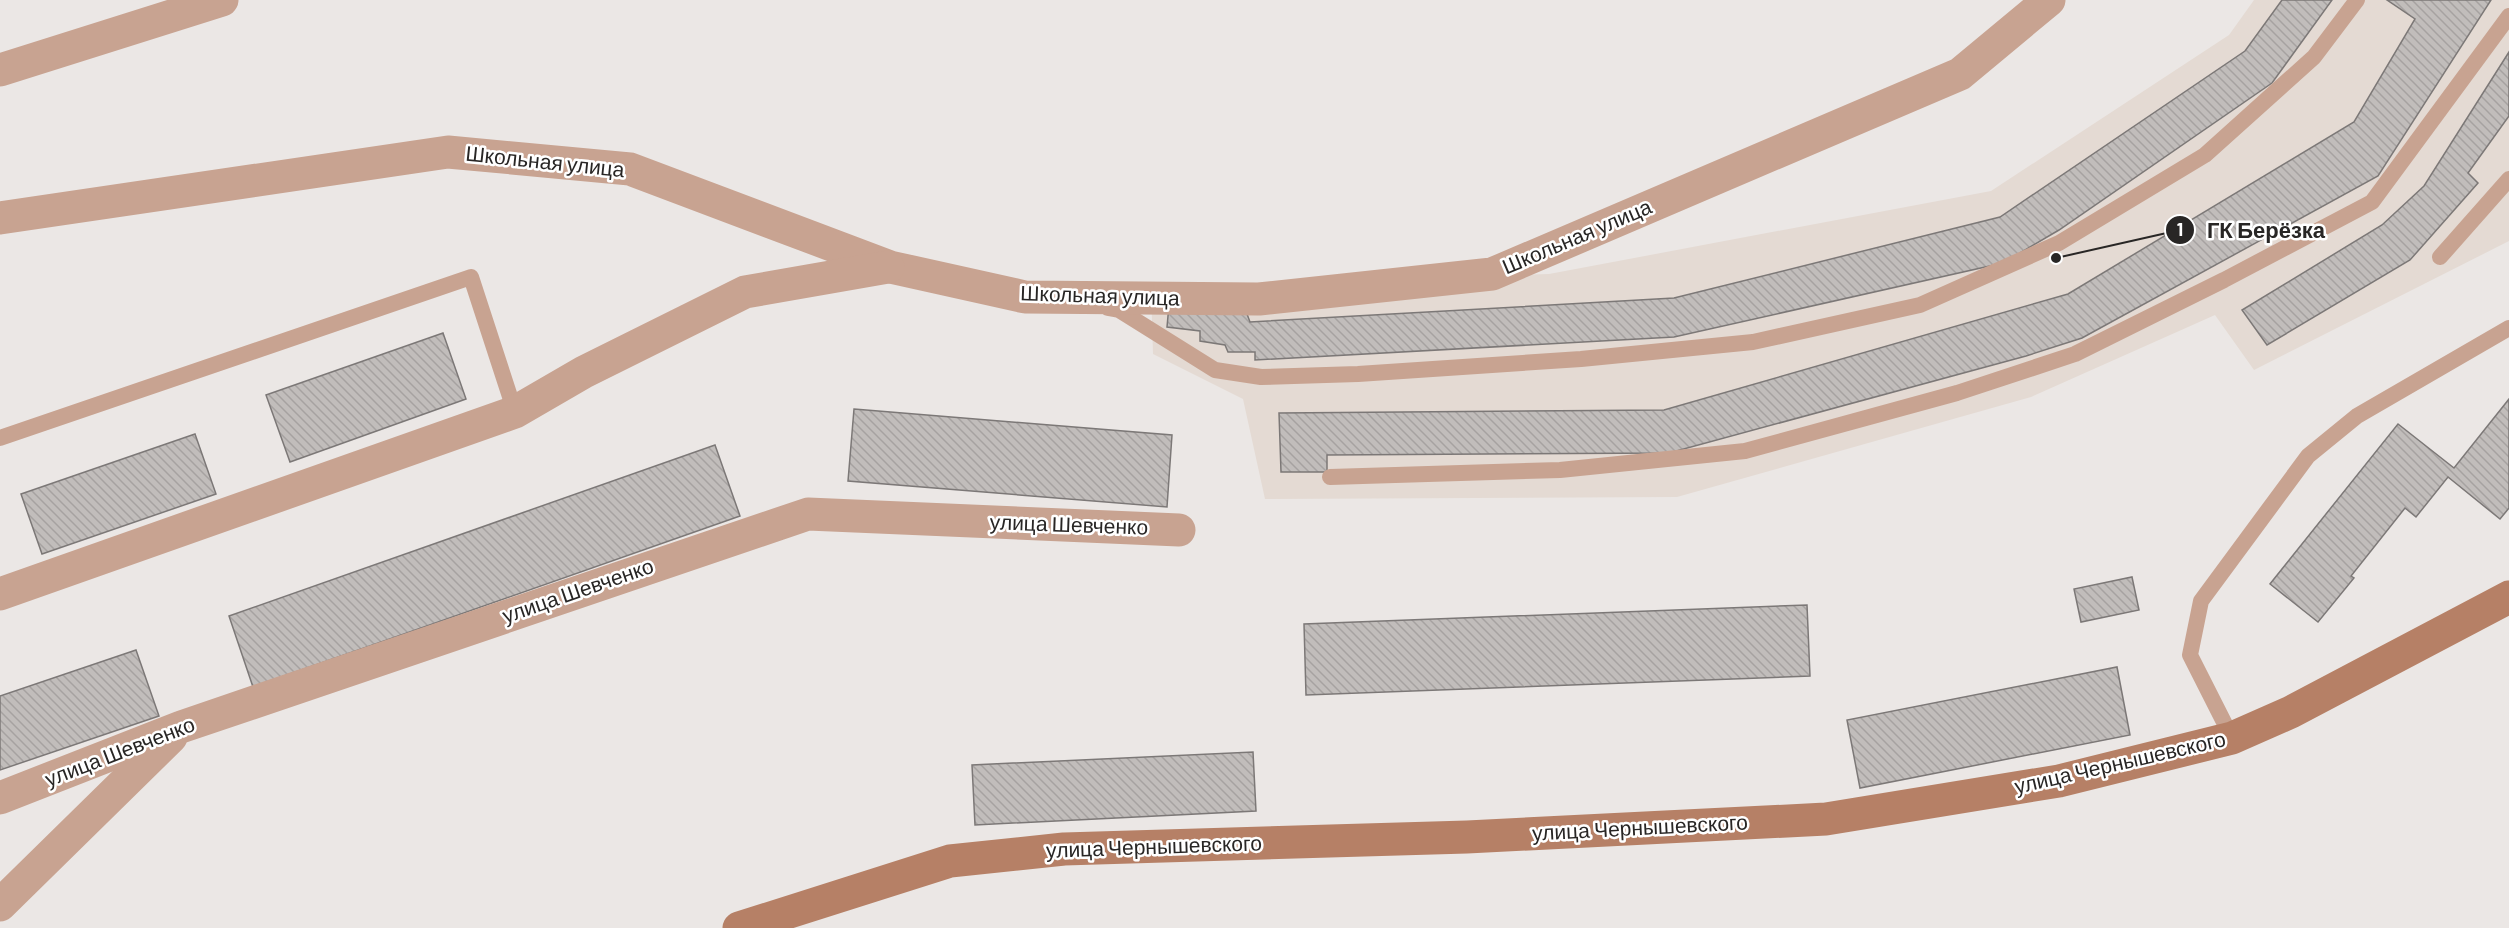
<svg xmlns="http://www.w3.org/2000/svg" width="2509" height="928" font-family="Barlow,sans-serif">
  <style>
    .built { fill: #e4dad3 }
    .building { fill: url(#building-back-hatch); stroke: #7c7877; stroke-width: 1.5 }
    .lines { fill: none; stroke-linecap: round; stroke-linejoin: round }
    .lane { stroke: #c8a391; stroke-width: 16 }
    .street { stroke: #c8a391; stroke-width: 33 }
    .secondary { stroke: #b68066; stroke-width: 33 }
    .labels { text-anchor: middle; stroke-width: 5; stroke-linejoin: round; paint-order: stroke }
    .street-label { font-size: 21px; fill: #282625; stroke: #fff }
    .leader { fill: none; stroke: #282625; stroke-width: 2 }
    .callout-dot { fill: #282625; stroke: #fff; stroke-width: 2 }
    .mark-label { font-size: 18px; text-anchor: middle; font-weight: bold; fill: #fff }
    .callout-label { font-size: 22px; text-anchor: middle; font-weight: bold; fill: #282625; stroke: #fff; stroke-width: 5; stroke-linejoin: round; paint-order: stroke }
  </style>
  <defs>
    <pattern id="building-back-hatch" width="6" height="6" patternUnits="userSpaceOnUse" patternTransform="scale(1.5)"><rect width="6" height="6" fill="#c1bdbb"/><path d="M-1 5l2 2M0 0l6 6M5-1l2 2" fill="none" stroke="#a6a2a1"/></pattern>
  </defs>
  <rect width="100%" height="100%" fill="#ebe7e5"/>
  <path class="built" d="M2254,0h255v241l-255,129 -39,-55 -184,82 -354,100 -412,2 -22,-100 -90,-45 -2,-67 398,-13 442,-83 238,-156z"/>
  <g class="building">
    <path d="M2282,0h50l-60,83 -213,147 -56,33 -329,74 -419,23v-8h-27l-3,-7 -25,-4v-10l-33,-4 2,-22 78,9 3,8 424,-24 326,-81 245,-166z"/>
    <path d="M2387,0h104l-113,176 -296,162 -56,18 -357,97 -342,2v17h-46l-2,-59 385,-3 404,-116 286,-172 61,-103z"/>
    <path d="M2509,52v64l-41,57 10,10 -68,77 -143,85 -25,-35 140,-85 42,-39z"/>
    <path d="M443,333l23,66 -176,63 -24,-67z"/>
    <path d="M2509,399v109l-9,11 -52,-42 -32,40 -11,-9 -54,68 3,2 -36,44 -48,-38 128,-160 56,44z"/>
    <path d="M854,409l318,26 -5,72 -319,-26z"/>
    <path d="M195,434l21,60 -174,60 -21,-60z"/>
    <path d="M715,445l25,71 -487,171 -24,-71z"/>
    <path d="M2132,577l7,33 -58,12 -7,-33z"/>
    <path d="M1807,605l3,71 -504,19 -2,-71z"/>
    <path d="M136,650l23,66 -159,54v-74z"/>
    <path d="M2117,667l13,68 -270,53 -13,-68z"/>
    <path d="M1253,752l3,59 -281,14 -3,-60z"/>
  </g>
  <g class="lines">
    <g class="lane">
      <path d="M2440,257l69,-78"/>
      <path d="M1108,308l11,2 96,60 46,7 97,-3 223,-15 172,-17 167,-37 139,-62 146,-88 109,-98 43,-57"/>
      <path d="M0,438l471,-161 44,135"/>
      <path d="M1330,477l230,-7 185,-19 212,-58 118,-39 149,-74 148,-78 137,-186"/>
      <path d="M2232,738l-42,-83 11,-54 107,-145 49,-40 152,-88"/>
    </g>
    <g class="street">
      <path d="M0,70l222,-70"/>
      <path d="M0,218l448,-66 182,17 260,98 135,30 234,2 233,-25 468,-200 89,-74"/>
      <path d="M0,594l515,-182 69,-40 161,-80 143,-25"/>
      <path d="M0,798l181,-71 627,-213 371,16"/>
      <path d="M0,905l171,-168"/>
    </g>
    <path class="secondary" d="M739,928l211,-67 114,-12 403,-12 359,-18 233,-38 173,-43 59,-26 218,-115"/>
  </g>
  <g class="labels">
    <g class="street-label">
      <text transform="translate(545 162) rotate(6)" y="7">Школьная улица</text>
      <text transform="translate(1577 237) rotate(-23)" y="7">Школьная улица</text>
      <text transform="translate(1100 296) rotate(2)" y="7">Школьная улица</text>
      <text transform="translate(1069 525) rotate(2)" y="7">улица Шевченко</text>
      <text transform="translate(578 591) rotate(-19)" y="7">улица Шевченко</text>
      <text transform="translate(120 752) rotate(-21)" y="7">улица Шевченко</text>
      <text transform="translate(2120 763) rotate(-13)" y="7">улица Чернышевского</text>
      <text transform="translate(1640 828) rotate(-3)" y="7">улица Чернышевского</text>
      <text transform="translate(1154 847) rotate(-2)" y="7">улица Чернышевского</text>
    </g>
  </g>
  <path class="leader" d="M2056 258L2180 230"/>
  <g class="callout-dot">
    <circle cx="2056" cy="258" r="6"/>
    <circle cx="2180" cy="230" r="15"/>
  </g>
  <g class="mark-label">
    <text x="2180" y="236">1</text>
  </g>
  <g class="callout-label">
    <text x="2266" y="238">ГК Берёзка</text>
  </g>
</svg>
